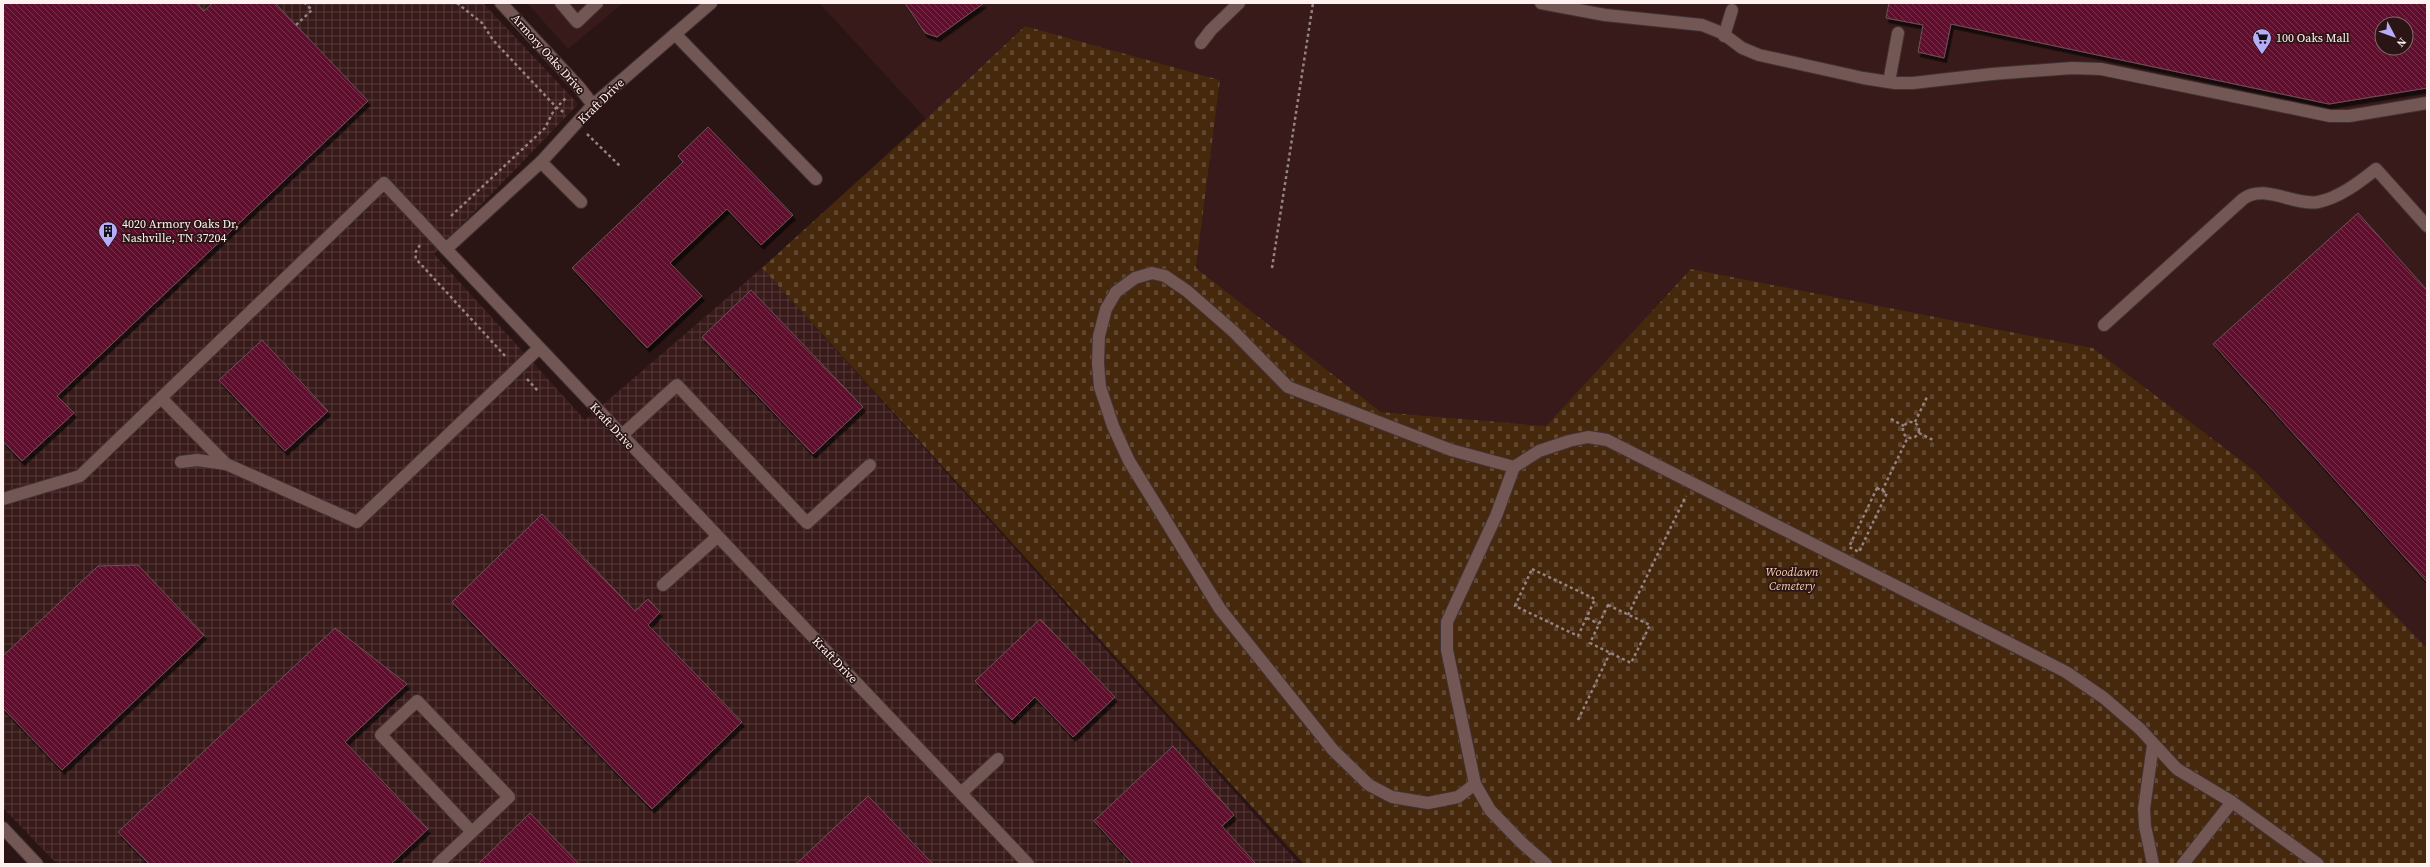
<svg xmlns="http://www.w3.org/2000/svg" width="2430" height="867" font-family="'Source Serif 4',serif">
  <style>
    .built { fill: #371a19; fill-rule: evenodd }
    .industrial { fill: url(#industrial-grid) }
    .cemetery { fill: url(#cemetery-stones) }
    .building { fill: url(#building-back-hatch); stroke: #6c5157; fill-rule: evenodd; filter: url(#shadow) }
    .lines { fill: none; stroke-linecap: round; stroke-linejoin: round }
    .minor-casing { stroke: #413232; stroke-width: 14 }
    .path { stroke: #958483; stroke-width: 2.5; stroke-dasharray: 3 3; stroke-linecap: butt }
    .minor { stroke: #725755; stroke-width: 12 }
    .labels { text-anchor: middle; stroke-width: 3.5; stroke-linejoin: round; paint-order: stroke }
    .poi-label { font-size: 12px; fill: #fef1f0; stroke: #2b1514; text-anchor: start }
    .street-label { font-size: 12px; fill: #fef1f0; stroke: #2b1514 }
    .park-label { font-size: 12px; font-style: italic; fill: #f4cfb2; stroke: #2b1514 }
  </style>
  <defs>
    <pattern id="industrial-grid" width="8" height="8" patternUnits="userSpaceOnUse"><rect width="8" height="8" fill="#371a19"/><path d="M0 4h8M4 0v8" fill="none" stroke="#553c3b"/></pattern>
    <pattern id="cemetery-stones" width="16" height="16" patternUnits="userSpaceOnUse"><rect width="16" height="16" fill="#46280c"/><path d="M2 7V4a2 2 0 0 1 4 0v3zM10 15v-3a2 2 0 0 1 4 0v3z" fill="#624830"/></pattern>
    <pattern id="building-back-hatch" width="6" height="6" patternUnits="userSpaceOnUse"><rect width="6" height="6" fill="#60102d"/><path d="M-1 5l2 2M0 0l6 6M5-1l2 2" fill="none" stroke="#78334c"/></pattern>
    <filter id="shadow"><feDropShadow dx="2.5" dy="4.5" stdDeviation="0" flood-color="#0009"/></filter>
  </defs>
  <rect width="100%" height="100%" fill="#2b1514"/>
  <g class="built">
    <path d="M527,3h96l-55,46z"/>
    <path d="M819,3h1608v645l-172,-177 -162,-123 -112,-22 -390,61 -45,39 -165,-14 -185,-144 24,-188 -195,-54 -99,93zM2382,24h24v24h-24z"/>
  </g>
  <path class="industrial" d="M3,3h480l95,101 -144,150 151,166 177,-152 537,596h-1242l-54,-56z"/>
  <path class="cemetery" d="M1025,26l195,54 -24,188 185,144 165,14 145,-157 402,79 162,123 172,177v216h-1123l-542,-596 164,-149z"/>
  <g class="building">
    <path d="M3,3h194l7,8 9,-8h62l93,98 -311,295 17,17 -52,48 -19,-20z"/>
    <path d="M905,3h79l-47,34 -12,-4z"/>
    <path d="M1889,3h538v85l-98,16 -378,-80 -7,34 -26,-6 5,-27 -37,-7zM2382,24h24v24h-24z"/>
    <path d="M708,127l85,88 -32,30 -34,-36 -57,54 32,33 -55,52 -75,-80 111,-106 -5,-6z"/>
    <path d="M2358,213l69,77v292l-214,-238z"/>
    <path d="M751,290l112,117 -50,47 -111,-117z"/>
    <path d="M262,340l66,71 -43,40 -66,-71z"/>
    <path d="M542,514l93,97 13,-12 12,13 -12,13 94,97 -90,87 -200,-207z"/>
    <path d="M138,565l66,70 -142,135 -59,-62v-52l95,-90z"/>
    <path d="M1040,619l75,78 -42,40 -38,-40 -23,23 -37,-39z"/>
    <path d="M335,628l72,56 -62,58 83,87 -37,35h-242l-31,-32z"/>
    <path d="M1173,746l61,69 -12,11 34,38h-123l-39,-43z"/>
    <path d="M868,796l65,68h-137z"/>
    <path d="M530,813l49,51h-101z"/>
  </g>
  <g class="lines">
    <g class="minor-casing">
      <g id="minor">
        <path d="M501,3l78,84 14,18"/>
        <path d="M561,3l16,19 20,-19"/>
        <path d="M711,3l-118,102 -52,57 -95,87 582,615"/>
        <path d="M1541,3l64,12 97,10 20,8 20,15 17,7 104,23 32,5h18l79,-9 80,-6 29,1 229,47h19l78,-13"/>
        <path d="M675,34l141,145"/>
        <path d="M1724,36l8,-26"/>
        <path d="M1201,43l10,-13 28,-27"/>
        <path d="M1889,82l9,-49"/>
        <path d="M541,162l40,40"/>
        <path d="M2104,325l139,-126c21,-16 51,7 75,3 21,-4 42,-20 58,-33l51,57"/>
        <path d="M161,398l65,66"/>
        <path d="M621,436l56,-51 130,138 63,-58"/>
        <path d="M181,462l16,-2 29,4 131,58 182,-174"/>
        <path d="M3,499l77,-23 304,-293 62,66"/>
        <path d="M663,585l54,-48"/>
        <path d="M1475,784l-17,13 -30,6 -36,-6 -23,-12 -36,-35 -113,-141 -91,-148 -16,-35 -13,-39 -2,-24 1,-27 7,-27 10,-17 19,-14 17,-5 13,3 22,15 47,41 54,55 163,63 63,17"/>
        <path d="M961,793l37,-34"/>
        <path d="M3,828l34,36"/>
        <path d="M438,864l71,-67 -92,-96 -36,34 91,97"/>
        <path d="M1546,864l-24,-21 -32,-33 -15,-26 -28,-134v-28l49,-106 18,-49 25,-16 30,-10 19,-4 19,3 459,232 38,26 36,31 37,40 55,33 86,62"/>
        <path d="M2153,864l-8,-38 -1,-17 9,-64"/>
        <path d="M2183,864l49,-62"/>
      </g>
    </g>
    <g class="path">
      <path d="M457,3l25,20 11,17 63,67 9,6"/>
      <path d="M296,25l16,-15 -7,-7"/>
      <path d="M587,134l33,32"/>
      <path d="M451,216l94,-88 9,-18 13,-13"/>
      <path d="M420,245l-5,8 1,6 91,99"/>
      <path d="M1272,268l41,-265"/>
      <path d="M527,379l11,12"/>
      <path d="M1891,419l13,7"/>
      <circle cx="1911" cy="430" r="8"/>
      <path d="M1915,422l12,-25"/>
      <path d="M1919,433l16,8"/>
      <path d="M1877,488l10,5 -28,59 -10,-5z"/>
      <path d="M1882,491l26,-54"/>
      <path d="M1532,569l63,30 -17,37 -63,-30z"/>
      <path d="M1608,605l42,20 -19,38 -41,-20z"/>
      <path d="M1628,615l58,-119"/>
      <path d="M1587,618l12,6"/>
      <path d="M1578,720l32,-67"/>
    </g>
    <use href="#minor" class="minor"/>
  </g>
  <defs>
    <g id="supermarket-pin" transform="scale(1)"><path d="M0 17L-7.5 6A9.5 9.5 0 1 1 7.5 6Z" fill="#b6acf8" stroke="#2b1514"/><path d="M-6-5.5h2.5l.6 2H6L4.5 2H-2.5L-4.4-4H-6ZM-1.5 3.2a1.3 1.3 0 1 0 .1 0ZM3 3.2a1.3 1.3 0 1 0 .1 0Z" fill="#111"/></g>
    <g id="building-pin" transform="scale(1)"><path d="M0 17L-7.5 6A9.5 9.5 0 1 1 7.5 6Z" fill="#b6acf8" stroke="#2b1514"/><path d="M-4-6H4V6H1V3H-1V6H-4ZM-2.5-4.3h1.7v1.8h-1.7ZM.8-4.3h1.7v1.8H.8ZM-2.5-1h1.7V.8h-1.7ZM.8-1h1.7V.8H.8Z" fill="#111"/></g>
  </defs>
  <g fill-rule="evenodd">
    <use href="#supermarket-pin" x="2262" y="38"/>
    <use href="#building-pin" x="108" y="231"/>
  </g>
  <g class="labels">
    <g class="poi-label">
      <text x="2276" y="42">100 Oaks Mall</text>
      <text x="122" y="228">4020 Armory Oaks Dr,<tspan x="122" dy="14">Nashville, TN 37204</tspan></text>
    </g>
    <g class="street-label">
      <text transform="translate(548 54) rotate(48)" y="4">Armory Oaks Drive</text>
      <text transform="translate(601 101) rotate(-44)" y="4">Kraft Drive</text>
      <text transform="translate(612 426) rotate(47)" y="4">Kraft Drive</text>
      <text transform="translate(835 660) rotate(46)" y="4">Kraft Drive</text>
    </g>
    <g class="park-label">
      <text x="1792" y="576">Woodlawn<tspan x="1792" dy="14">Cemetery</tspan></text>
    </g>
  </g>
  <rect width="2430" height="867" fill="none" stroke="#fef1f0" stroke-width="8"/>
  <g transform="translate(2394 36) rotate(131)"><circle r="19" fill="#2b1514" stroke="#7f6d6c"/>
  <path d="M0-3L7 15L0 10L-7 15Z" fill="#b6acf8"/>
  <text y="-6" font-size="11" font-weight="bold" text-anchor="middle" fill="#fef1f0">N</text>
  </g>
</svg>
